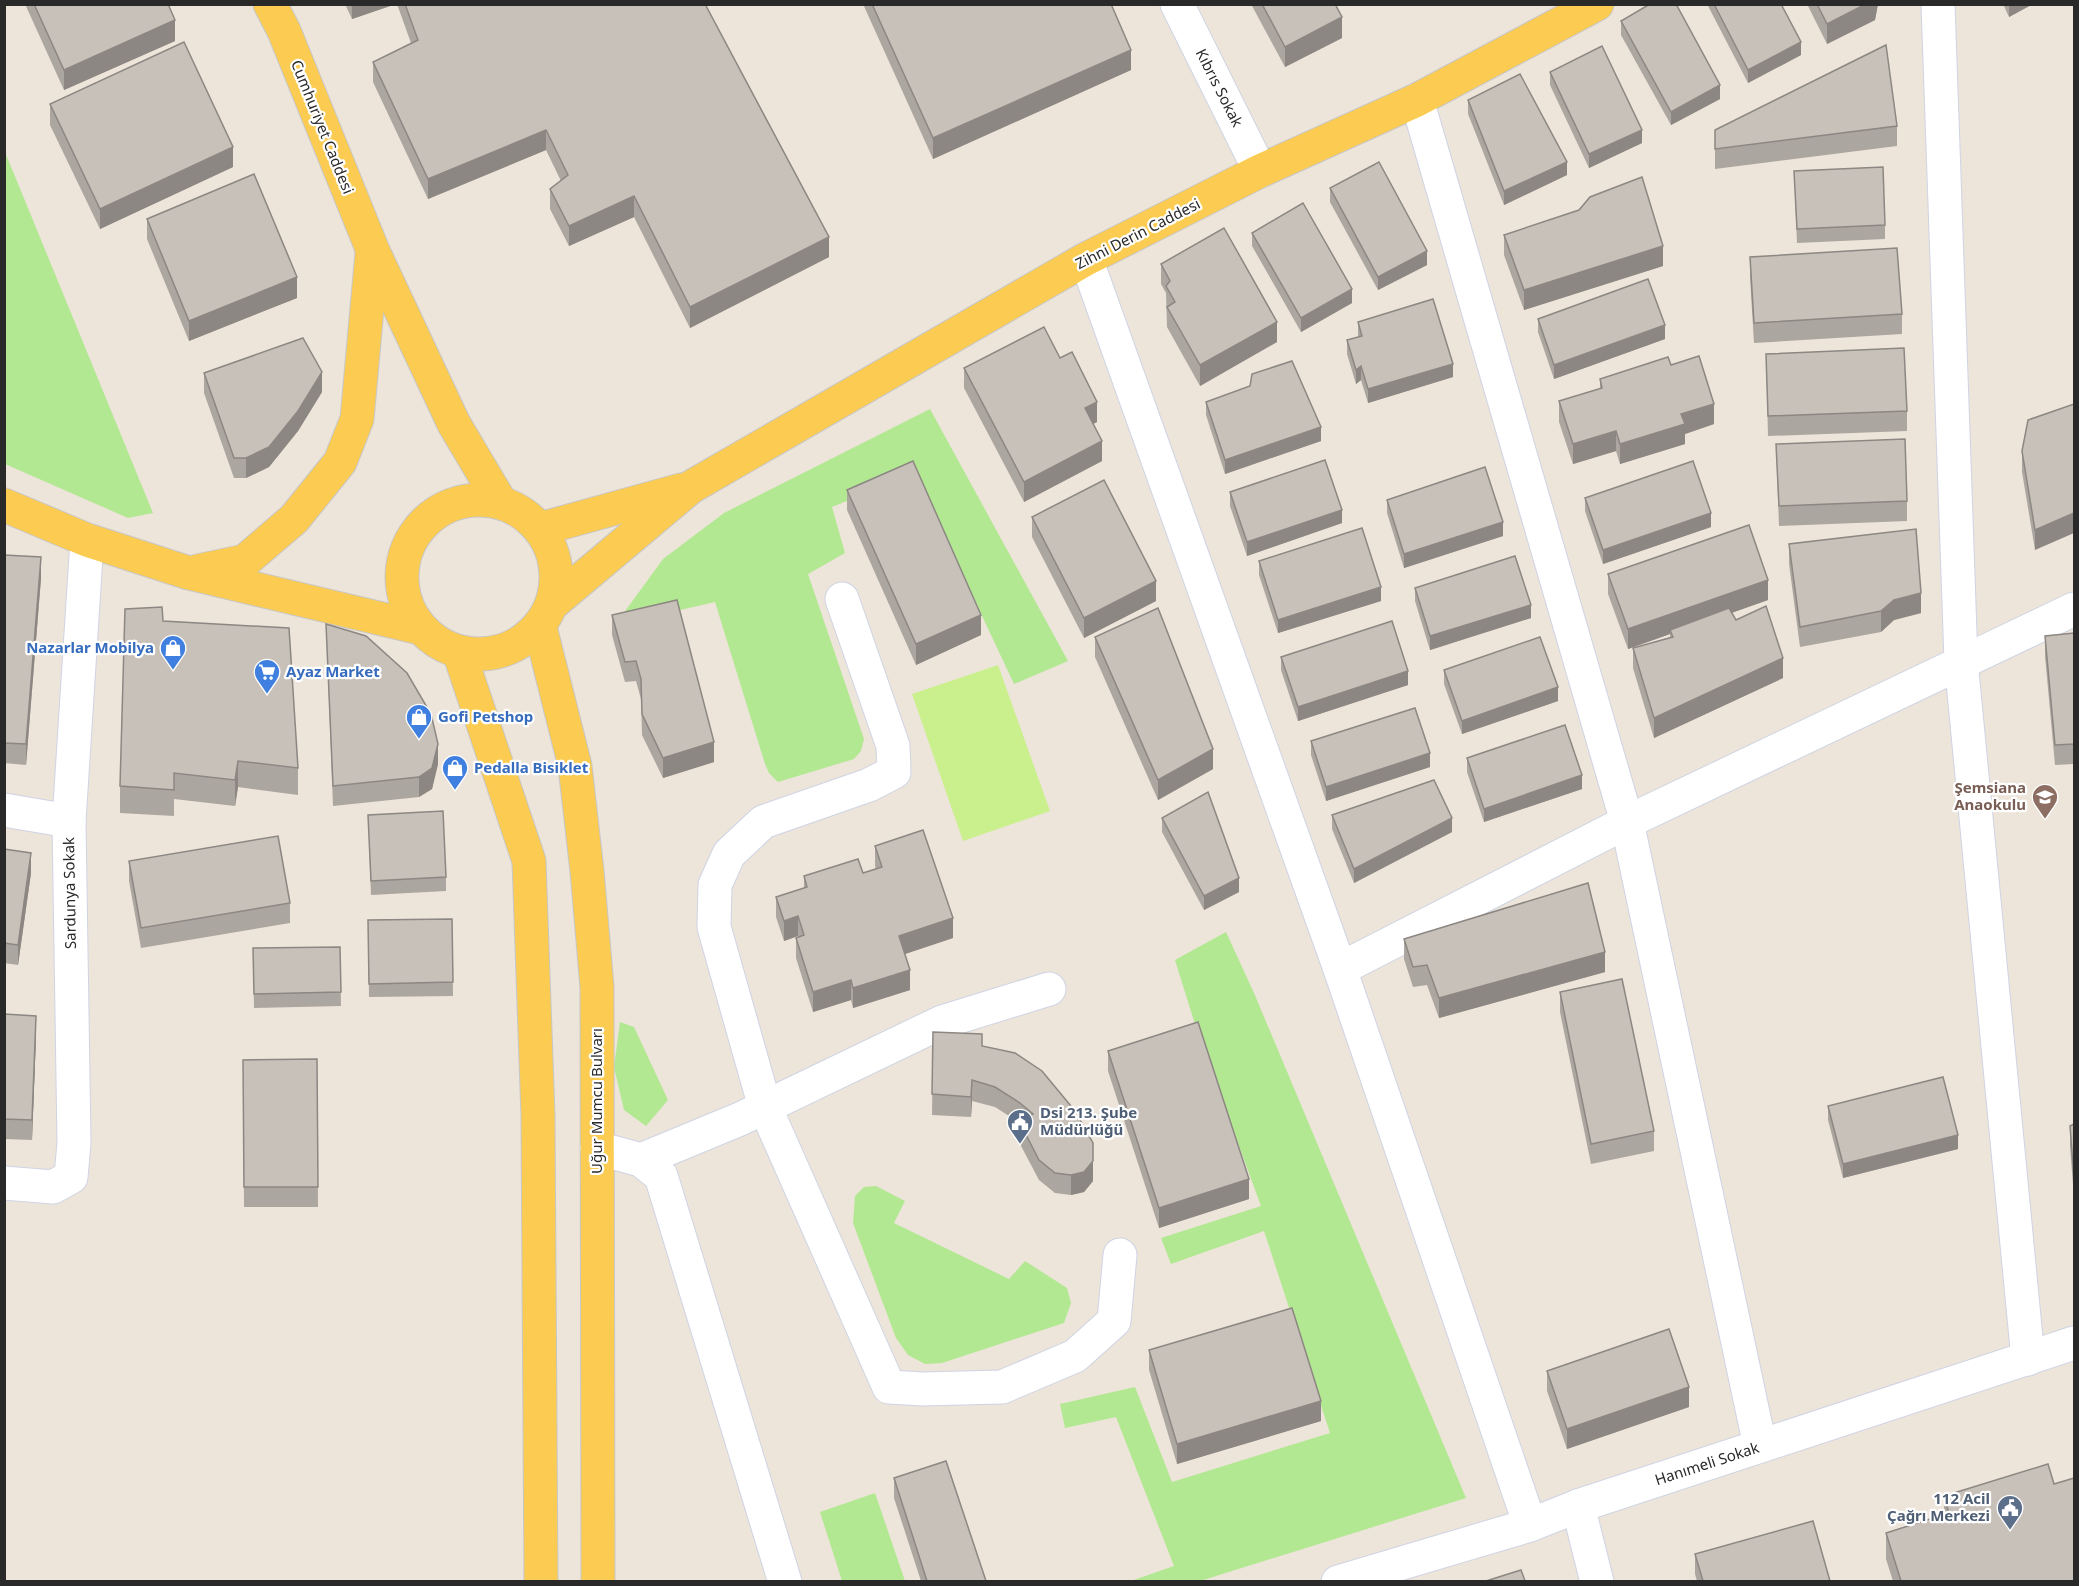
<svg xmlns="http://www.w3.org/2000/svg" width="2079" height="1586" font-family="'Noto Sans',sans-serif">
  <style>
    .green { fill: #b3e892 }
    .pitch { fill: #caf08d }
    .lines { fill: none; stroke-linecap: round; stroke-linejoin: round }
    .minor-casing { stroke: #cfd4e4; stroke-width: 35 }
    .major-casing { stroke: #c7c7c7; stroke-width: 35 }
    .minor { stroke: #fff; stroke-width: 33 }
    .major { stroke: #fbcc51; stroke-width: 33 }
    .wall { fill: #aca6a0 }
    .shaded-wall { fill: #8c8782 }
    .building { fill: #c8c1ba; stroke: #8c8782; stroke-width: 1.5 }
    .labels { text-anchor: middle; stroke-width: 4.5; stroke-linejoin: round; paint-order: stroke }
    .street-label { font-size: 15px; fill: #292929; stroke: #fff }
    .shop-label { font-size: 15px; font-weight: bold; fill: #366cbe; stroke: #fff; text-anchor: start }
    .education-label { font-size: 15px; font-weight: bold; fill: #785e54; stroke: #fff; text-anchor: end }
    .service-label { font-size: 15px; font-weight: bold; fill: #4e5e75; stroke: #fff; text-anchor: start }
  </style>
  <rect width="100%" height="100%" fill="#ede4da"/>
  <g class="green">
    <path d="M5,152l148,361 -25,5 -123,-54z"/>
    <path d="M930,409l138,252 -54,23 -99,-211 -83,34 13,46 -37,21 56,165 -3,12 -7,8 -76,23 -9,-9 -4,-9 -50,-162 -100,23 48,-66 61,-46z"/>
    <path d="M1226,932l28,61 212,505 -266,83h-69l43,-15 -58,-149 -51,11 -5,-24 75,-17 37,95 158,-49 -66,-202 -93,33 -10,-26 100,-32 -63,-172 -23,-74z"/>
    <path d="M620,1022l14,5 34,73 -22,26 -22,-16 -10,-43z"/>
    <path d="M876,1186l29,15 -11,22 115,56 16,-18 42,27 4,15 -7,20 -122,40 -17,1 -17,-9 -12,-17 -43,-115 2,-27 9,-9z"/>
    <path d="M875,1493l30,88h-63l-22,-69z"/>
  </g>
  <path class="pitch" d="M998,665l52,146 -87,30 -51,-147z"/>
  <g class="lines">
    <g class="minor-casing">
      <g id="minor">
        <path d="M1177,4l83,167"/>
        <path d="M1938,4l23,657 67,698"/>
        <path d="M1417,100l210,722 133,624"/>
        <path d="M1086,259l254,710 190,556"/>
        <path d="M842,599l51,147 1,26 -25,13 -106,37 -34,32 -14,31 -1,42 51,180 124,280 34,2 79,-2 73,-31 39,-35 6,-66"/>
        <path d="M4,810l65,11"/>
        <path d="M1340,969l287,-147 447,-213"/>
        <path d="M597,1148l44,12 20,16 124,406"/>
        <path d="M641,1160l99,-41 202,-97 107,-33"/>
        <path d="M4,1183l49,4 18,-10 3,-34 -5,-322 18,-281"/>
        <path d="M1578,1506l19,76"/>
        <path d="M1338,1582l192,-57 48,-19 496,-163"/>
      </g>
    </g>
    <g class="major-casing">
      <g id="major">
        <path d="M270,4l14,27 89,220 81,173 47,79"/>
        <circle cx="479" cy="577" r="77"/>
        <path d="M4,505l83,35 102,33 231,55"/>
        <path d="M540,529l141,-39"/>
        <path d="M198,571l47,-10 49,-42 46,-57 17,-43 15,-166"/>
        <path d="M552,604l139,-117 395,-228 174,-88 157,-71 180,-96"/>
        <path d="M540,627l35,139 12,105 10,116 1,595"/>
        <path d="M459,652l70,209 9,255 3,466"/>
      </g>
    </g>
    <use href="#minor" class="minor"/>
    <use href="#major" class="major"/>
  </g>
  <g class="wall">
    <path d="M25,4h143l7,37 -111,49z"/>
    <path d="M345,4h51l-44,15z"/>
    <path d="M397,4h308l124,253 -139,71 -56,-111 -65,29 -19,-37v-20l11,-8 -15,-31 -118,49 -55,-117v-20l38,-19z"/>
    <path d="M863,4h248l20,66 -198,89z"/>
    <path d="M1251,4h84l7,34 -57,29z"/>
    <path d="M1707,4h74l20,51 -53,28z"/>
    <path d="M1807,4h71l-3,16 -48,24z"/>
    <path d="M2003,4h30l-24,13z"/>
    <path d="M1621,21l99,78 -49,26 -50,-90z"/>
    <path d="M1550,72l92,71 -53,25 -39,-83z"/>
    <path d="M1468,100l99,75 -63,30 -36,-91z"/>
    <path d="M50,104l183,63 -133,62 -50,-104z"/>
    <path d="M1897,126v20l-182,23v-39z"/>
    <path d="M1794,171l91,54v14l-88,4z"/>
    <path d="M1330,188l97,77 -49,25 -48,-88z"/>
    <path d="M147,219l150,79 -108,43 -42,-102z"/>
    <path d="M1252,233l100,70 -51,29 -49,-86z"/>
    <path d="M1504,235l159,31 -139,44 -20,-55z"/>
    <path d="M1750,257l152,57v20l-148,9 -4,-66z"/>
    <path d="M1161,264l116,78 -77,44 -33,-59 -1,-34 -5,-9z"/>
    <path d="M1538,319l127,20 -111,40 -16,-47z"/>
    <path d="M1358,322l95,55 -85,26 -7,-23 -5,4 -9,-30v-14l11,-3z"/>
    <path d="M1766,354l141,57v20l-139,5z"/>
    <path d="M1671,365l43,59 -29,10v10l-65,20 -4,-13 -43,13 -14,-42v-21l41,-12v-10z"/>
    <path d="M964,368l133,54 -4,2 9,37 -78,41 -60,-114z"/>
    <path d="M204,373l118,19 -24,39 -29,36 -23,11h-12l-30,-85z"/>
    <path d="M1206,402l115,39 -96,33 -19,-59z"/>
    <path d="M2074,404l-39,146 -13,-78v-21z"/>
    <path d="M1776,444l131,57v20l-128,5z"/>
    <path d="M847,490l134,145 -65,30 -69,-155z"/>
    <path d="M1230,492l112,31 -95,33 -17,-50z"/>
    <path d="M1585,498l126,29 -108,37 -18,-53z"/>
    <path d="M1387,500l116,36 -99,32 -17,-55z"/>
    <path d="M1032,517l124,84 -72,37 -52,-101z"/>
    <path d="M1789,544l132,69 -27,7 -13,12 -81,15 -11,-83z"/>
    <path d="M4,555l37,23 -15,187 -22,-2z"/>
    <path d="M1259,561l122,40 -103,32 -19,-58z"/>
    <path d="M1608,574l160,26 -37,13 5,7 47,58 -129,60 -21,-70v-20l37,-11v-3l-42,15 -20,-55z"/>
    <path d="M1415,588l116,30 -101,32 -15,-49z"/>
    <path d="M612,615l102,147 -51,16 -21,-43 -1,-36 -5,-18 -11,1 -13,-47z"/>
    <path d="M163,621l135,147v27l-60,-8 -3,19 -61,-7v17l-54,-3v-27z"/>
    <path d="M326,624l112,140 -6,25 -13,8 -86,9z"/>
    <path d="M2074,633v131l-19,1 -10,-109v-20z"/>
    <path d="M1095,637l118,132 -55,31 -63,-143z"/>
    <path d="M1281,657l127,28 -110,36 -17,-51z"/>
    <path d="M1444,670l114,31 -96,33 -18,-50z"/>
    <path d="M1311,741l119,26 -104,34 -15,-46z"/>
    <path d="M1467,758l115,31 -98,33 -17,-50z"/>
    <path d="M368,815l78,62v14l-75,4z"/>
    <path d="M1332,815l120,17 -98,51 -22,-54z"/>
    <path d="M1162,818l77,74 -35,18 -42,-78z"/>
    <path d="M875,846l78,92 -48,16 5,36 -57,18 -2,-8 -38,12 -17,-54v-20l2,-1v-1l-14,5 -8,-24v-20l28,-9v-12l59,-3 13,-4 -1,-3z"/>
    <path d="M4,849l27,24 -13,92 -14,-2z"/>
    <path d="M129,861l161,42v20l-149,25 -12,-67z"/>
    <path d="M452,919l1,77 -84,1 -1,-77z"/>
    <path d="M1404,939l201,33 -166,46 -12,-33 -14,2 -9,-28z"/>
    <path d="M340,947l1,59 -87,2 -1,-60z"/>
    <path d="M1560,992l94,139v20l-63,13 -31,-152z"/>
    <path d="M4,1014l32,22 -4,104 -28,-1z"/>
    <path d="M933,1032l49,14 111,97v38l-9,11 -13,3 -16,-2 -16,-13 -19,-36v-21l-25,-16 -23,-6 -1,16 -39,-2z"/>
    <path d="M1108,1051l141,148 -90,29 -51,-157z"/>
    <path d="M317,1059l1,148h-74l-1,-147z"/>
    <path d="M1828,1106l130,43 -115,29 -15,-58z"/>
    <path d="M2074,1124v74l-4,-52v-20z"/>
    <path d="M1149,1350l172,71 -144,43 -28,-94z"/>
    <path d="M1547,1371l142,36 -122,42 -20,-58z"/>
    <path d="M894,1478l92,103h-65l-27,-83z"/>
    <path d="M2054,1484l20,97h-181l-7,-22v-26l58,-18v-19z"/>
    <path d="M1695,1554l135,27h-133l-2,-7z"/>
  </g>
  <g class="shaded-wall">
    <path d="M352,4h44l-44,15z"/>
    <path d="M1866,4h12l-3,16 -48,24v-20z"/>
    <path d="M2009,4h24l-24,13z"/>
    <path d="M1342,17v21l-57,29v-20z"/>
    <path d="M175,20v21l-111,49v-20z"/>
    <path d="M1801,42v13l-53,28v-13z"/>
    <path d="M1131,50v20l-198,89v-21z"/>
    <path d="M1720,85v14l-49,26v-13z"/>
    <path d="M546,130v20l-118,49v-20z"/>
    <path d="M1642,130v13l-53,25v-14z"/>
    <path d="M233,147v20l-133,62v-20z"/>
    <path d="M1567,162v13l-63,30v-14z"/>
    <path d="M634,196v21l-65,29v-20z"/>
    <path d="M829,237v20l-139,71v-21z"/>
    <path d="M1663,246v20l-139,44v-20z"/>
    <path d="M1427,251v14l-49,25v-13z"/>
    <path d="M297,277v21l-108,43v-20z"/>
    <path d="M1352,289v14l-51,29v-14z"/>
    <path d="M1277,322v20l-77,44v-21z"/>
    <path d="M1665,325v14l-111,40v-14z"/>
    <path d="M1453,364v13l-85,26v-14z"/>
    <path d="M1361,366v14l-5,4v-14z"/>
    <path d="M322,372v20l-24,39 -29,36 -23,11v-20z"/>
    <path d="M1097,402v20l-12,6v-20z"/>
    <path d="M1714,404v20l-29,10v10l-65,20v-20l61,-30z"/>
    <path d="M1321,427v14l-96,33v-14z"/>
    <path d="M1616,431v20l-43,13v-20z"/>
    <path d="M1102,441v20l-78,41v-20z"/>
    <path d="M1342,510v13l-95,33v-14z"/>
    <path d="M1711,513v14l-108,37v-14z"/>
    <path d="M2074,513v20l-39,17v-20z"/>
    <path d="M1503,522v14l-99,32v-14z"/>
    <path d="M41,557v21l-15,187v-21z"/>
    <path d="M1768,580v20l-96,34 -2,-4v4l-42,15v-20z"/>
    <path d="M1156,581v20l-72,37v-20z"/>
    <path d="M1381,587v14l-103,32v-13z"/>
    <path d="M1921,593v20l-27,7 -13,12v-21l13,-11z"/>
    <path d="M1531,605v13l-101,32v-14z"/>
    <path d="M981,615v20l-65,30v-21z"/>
    <path d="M1783,658v20l-129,60v-20z"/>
    <path d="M1408,671v14l-110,36v-14z"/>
    <path d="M1558,687v14l-96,33v-13z"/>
    <path d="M714,742v20l-51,16v-20z"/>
    <path d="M438,744v20l-6,25 -13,8v-20z"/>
    <path d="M1213,749v20l-55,31v-20z"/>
    <path d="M1430,753v14l-104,34v-14z"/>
    <path d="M238,761v26l-3,19v-26z"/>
    <path d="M1582,775v14l-98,33v-13z"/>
    <path d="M1452,818v14l-98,51v-14z"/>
    <path d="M31,853v20l-13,92v-20z"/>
    <path d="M1239,878v14l-35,18v-14z"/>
    <path d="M798,916v20l-14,5v-20z"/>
    <path d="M953,918v20l-54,18v-20z"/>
    <path d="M1605,952v20l-166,46v-20z"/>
    <path d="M910,970v20l-57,18v-20z"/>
    <path d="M851,980v20l-38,12v-20z"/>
    <path d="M36,1016v20l-4,104v-20z"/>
    <path d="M972,1080v21l-1,16v-20z"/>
    <path d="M1958,1135v14l-115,29v-14z"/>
    <path d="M1093,1161v20l-9,11 -13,3v-20z"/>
    <path d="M1249,1179v20l-90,29v-20z"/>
    <path d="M1689,1387v20l-122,42v-20z"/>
    <path d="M1321,1401v20l-144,43v-20z"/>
  </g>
  <g class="building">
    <path d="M34,4h134l7,16 -111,50z"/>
    <path d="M405,4h300l124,233 -139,70 -56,-111 -65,30 -19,-37 18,-14 -22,-45 -118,49 -55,-117 45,-22z"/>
    <path d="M872,4h239l20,46 -198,88z"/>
    <path d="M1262,4h73l7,13 -57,30z"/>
    <path d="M1650,4h26l44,81 -49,27 -50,-91z"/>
    <path d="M1714,4h67l20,38 -53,28z"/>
    <path d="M1817,4h49l-39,20z"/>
    <path d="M184,42l49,105 -133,62 -50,-105z"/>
    <path d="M1886,45l11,81 -182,23v-19z"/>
    <path d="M1602,46l40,84 -53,24 -39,-82z"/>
    <path d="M1520,74l47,88 -63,29 -36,-91z"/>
    <path d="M1379,162l48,89 -49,26 -48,-89z"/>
    <path d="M1883,167l2,58 -88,4 -3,-58z"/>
    <path d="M254,174l43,103 -108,44 -42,-102z"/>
    <path d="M1642,177l21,69 -139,44 -20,-55 75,-25 11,-13z"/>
    <path d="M1303,203l49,86 -51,29 -49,-85z"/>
    <path d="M1224,228l53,94 -77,43 -33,-58 8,-5 -9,-16 4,-5 -9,-17z"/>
    <path d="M1897,248l5,66 -148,9 -4,-66z"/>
    <path d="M1648,279l17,46 -111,40 -16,-46z"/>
    <path d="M1433,299l20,65 -85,25 -7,-23 -5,4 -9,-30 15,-4 -4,-14z"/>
    <path d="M1044,327l16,31 12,-6 25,50 -12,6 17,33 -78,41 -60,-114z"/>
    <path d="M303,338l19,34 -24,39 -29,36 -23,11h-12l-30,-85z"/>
    <path d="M1904,348l3,63 -139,5 -2,-62z"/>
    <path d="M1699,356l15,48 -33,10 4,10 -65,20 -4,-13 -43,13 -14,-43 43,-13 -2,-9 68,-22 3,8z"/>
    <path d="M1292,361l29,66 -96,33 -19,-58 44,-16 2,-12z"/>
    <path d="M2074,404v109l-39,17 -13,-79 6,-31z"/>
    <path d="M1905,439l2,62 -128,5 -3,-62z"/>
    <path d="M1325,460l17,50 -95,32 -17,-50z"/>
    <path d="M913,461l68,154 -65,29 -69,-154z"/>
    <path d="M1693,461l18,52 -108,37 -18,-52z"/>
    <path d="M1485,467l18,55 -99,32 -17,-54z"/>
    <path d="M1104,480l52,101 -72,37 -52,-101z"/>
    <path d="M1749,525l19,55 -140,49 -20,-55z"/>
    <path d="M1362,528l19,59 -103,33 -19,-59z"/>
    <path d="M1916,529l5,64 -27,7 -13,11 -81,16 -11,-83z"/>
    <path d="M4,555l37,2 -15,187 -22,-1z"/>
    <path d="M1515,556l16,49 -101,31 -15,-48z"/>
    <path d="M677,600l37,142 -51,16 -21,-44 -1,-35 -5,-18 -11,1 -13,-47z"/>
    <path d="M1766,606l17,52 -129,60 -21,-70 40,-11 -3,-7 59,-22 7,12z"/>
    <path d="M162,607l1,14 126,7 9,140 -60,-7 -3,19 -61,-7v17l-54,-4 5,-177z"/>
    <path d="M1158,608l55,141 -55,31 -63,-143z"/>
    <path d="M1392,621l16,50 -110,36 -17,-50z"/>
    <path d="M326,624l40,12 41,37 24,41 7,30 -6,24 -13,9 -86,9z"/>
    <path d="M2074,633v111l-19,1 -10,-109z"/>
    <path d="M1540,637l18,50 -96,34 -18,-51z"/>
    <path d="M1415,708l15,45 -104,34 -15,-46z"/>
    <path d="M1565,725l17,50 -98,34 -17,-51z"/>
    <path d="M1434,780l18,38 -98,51 -22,-54z"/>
    <path d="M1208,792l31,86 -35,18 -42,-78z"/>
    <path d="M443,811l3,66 -75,4 -3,-66z"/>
    <path d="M923,830l30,88 -54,18 11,34 -57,18 -2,-8 -38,12 -17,-54 8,-3 -6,-19 -14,5 -8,-24 31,-10 -3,-11 54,-17 5,14 19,-6 -7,-21z"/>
    <path d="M278,836l12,67 -149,25 -12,-67z"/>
    <path d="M4,849l27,4 -13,92 -14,-2z"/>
    <path d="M1588,883l17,69 -166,46 -12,-33 -14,2 -9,-28z"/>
    <path d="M452,919l1,63 -84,2 -1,-64z"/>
    <path d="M340,947l1,45 -87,2 -1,-46z"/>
    <path d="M1622,979l32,152 -63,13 -31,-152z"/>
    <path d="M4,1014l32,2 -4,104 -28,-1z"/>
    <path d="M1198,1022l51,157 -90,29 -51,-157z"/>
    <path d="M933,1032l49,2v12l33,7 27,18 33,40 18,32v18l-9,11 -13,3 -16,-2 -16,-13 -19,-37 13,-9 -13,-11 -25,-16 -23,-7 -1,17 -39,-3z"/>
    <path d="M317,1059l1,128h-74l-1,-127z"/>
    <path d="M1943,1077l15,58 -115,29 -15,-58z"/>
    <path d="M2074,1124v54l-4,-52z"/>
    <path d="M1292,1308l29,93 -144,43 -28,-94z"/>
    <path d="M1669,1329l20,58 -122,42 -20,-58z"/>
    <path d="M946,1461l40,120h-59l-33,-103z"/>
    <path d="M2048,1464l6,20 20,-6v103h-173l-15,-48 63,-20 -5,-17z"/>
    <path d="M1813,1521l17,60h-127l-8,-27z"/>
    <path d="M1521,1570l4,11h-39z"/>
  </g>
  <defs>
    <g id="shop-pin" transform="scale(1.35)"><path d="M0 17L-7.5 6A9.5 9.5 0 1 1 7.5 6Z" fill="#3f7fe0" stroke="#fff"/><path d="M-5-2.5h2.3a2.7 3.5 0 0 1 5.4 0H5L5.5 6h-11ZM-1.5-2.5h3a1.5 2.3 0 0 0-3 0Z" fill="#fff"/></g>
    <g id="supermarket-pin" transform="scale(1.35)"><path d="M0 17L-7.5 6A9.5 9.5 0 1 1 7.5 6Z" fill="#3f7fe0" stroke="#fff"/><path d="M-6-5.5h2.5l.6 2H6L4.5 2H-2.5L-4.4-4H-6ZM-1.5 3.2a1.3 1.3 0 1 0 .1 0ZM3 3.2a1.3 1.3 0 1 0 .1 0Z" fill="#fff"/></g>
    <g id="school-pin" transform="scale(1.35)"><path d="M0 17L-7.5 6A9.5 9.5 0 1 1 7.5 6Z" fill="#8d6e63" stroke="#fff"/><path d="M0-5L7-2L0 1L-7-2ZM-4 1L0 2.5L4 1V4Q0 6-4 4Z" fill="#fff"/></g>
    <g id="civic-pin" transform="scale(1.35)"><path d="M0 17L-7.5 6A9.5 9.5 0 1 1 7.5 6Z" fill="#5c6f8a" stroke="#fff"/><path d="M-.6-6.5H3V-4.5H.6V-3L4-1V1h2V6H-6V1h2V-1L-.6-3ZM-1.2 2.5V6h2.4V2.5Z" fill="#fff"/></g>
  </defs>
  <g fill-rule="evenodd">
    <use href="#shop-pin" x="173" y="648"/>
    <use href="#supermarket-pin" x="267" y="672"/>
    <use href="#shop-pin" x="419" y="717"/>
    <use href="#shop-pin" x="455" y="768"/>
    <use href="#school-pin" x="2045" y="797"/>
    <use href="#civic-pin" x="1020" y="1122"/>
    <use href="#civic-pin" x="2010" y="1508"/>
  </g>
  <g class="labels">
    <g class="street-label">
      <text transform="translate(1219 88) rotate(63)" y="5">Kıbrıs Sokak</text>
      <text transform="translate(322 127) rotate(68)" y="5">Cumhuriyet Caddesi</text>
      <text transform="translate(1138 234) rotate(-27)" y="5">Zihni Derin Caddesi</text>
      <text transform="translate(70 893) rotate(-91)" y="5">Sardunya Sokak</text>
      <text transform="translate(597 1101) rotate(-90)" y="5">Uğur Mumcu Bulvarı</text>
      <text transform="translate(1707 1464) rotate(-18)" y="5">Hanımeli Sokak</text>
    </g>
    <g class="shop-label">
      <text x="154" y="653" text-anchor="end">Nazarlar Mobilya</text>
      <text x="286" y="677">Ayaz Market</text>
      <text x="438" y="722">Gofi Petshop</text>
      <text x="474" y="773">Pedalla Bisiklet</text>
    </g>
    <g class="education-label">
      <text x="2026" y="793">Şemsiana<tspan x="2026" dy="17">Anaokulu</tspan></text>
    </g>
    <g class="service-label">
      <text x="1040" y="1118">Dsi 213. Şube<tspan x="1040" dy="17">Müdürlüğü</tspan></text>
      <text x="1990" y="1504" text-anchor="end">112 Acil<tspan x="1990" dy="17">Çağrı Merkezi</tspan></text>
    </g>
  </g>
  <rect width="2079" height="1586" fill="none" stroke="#292929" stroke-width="12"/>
</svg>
